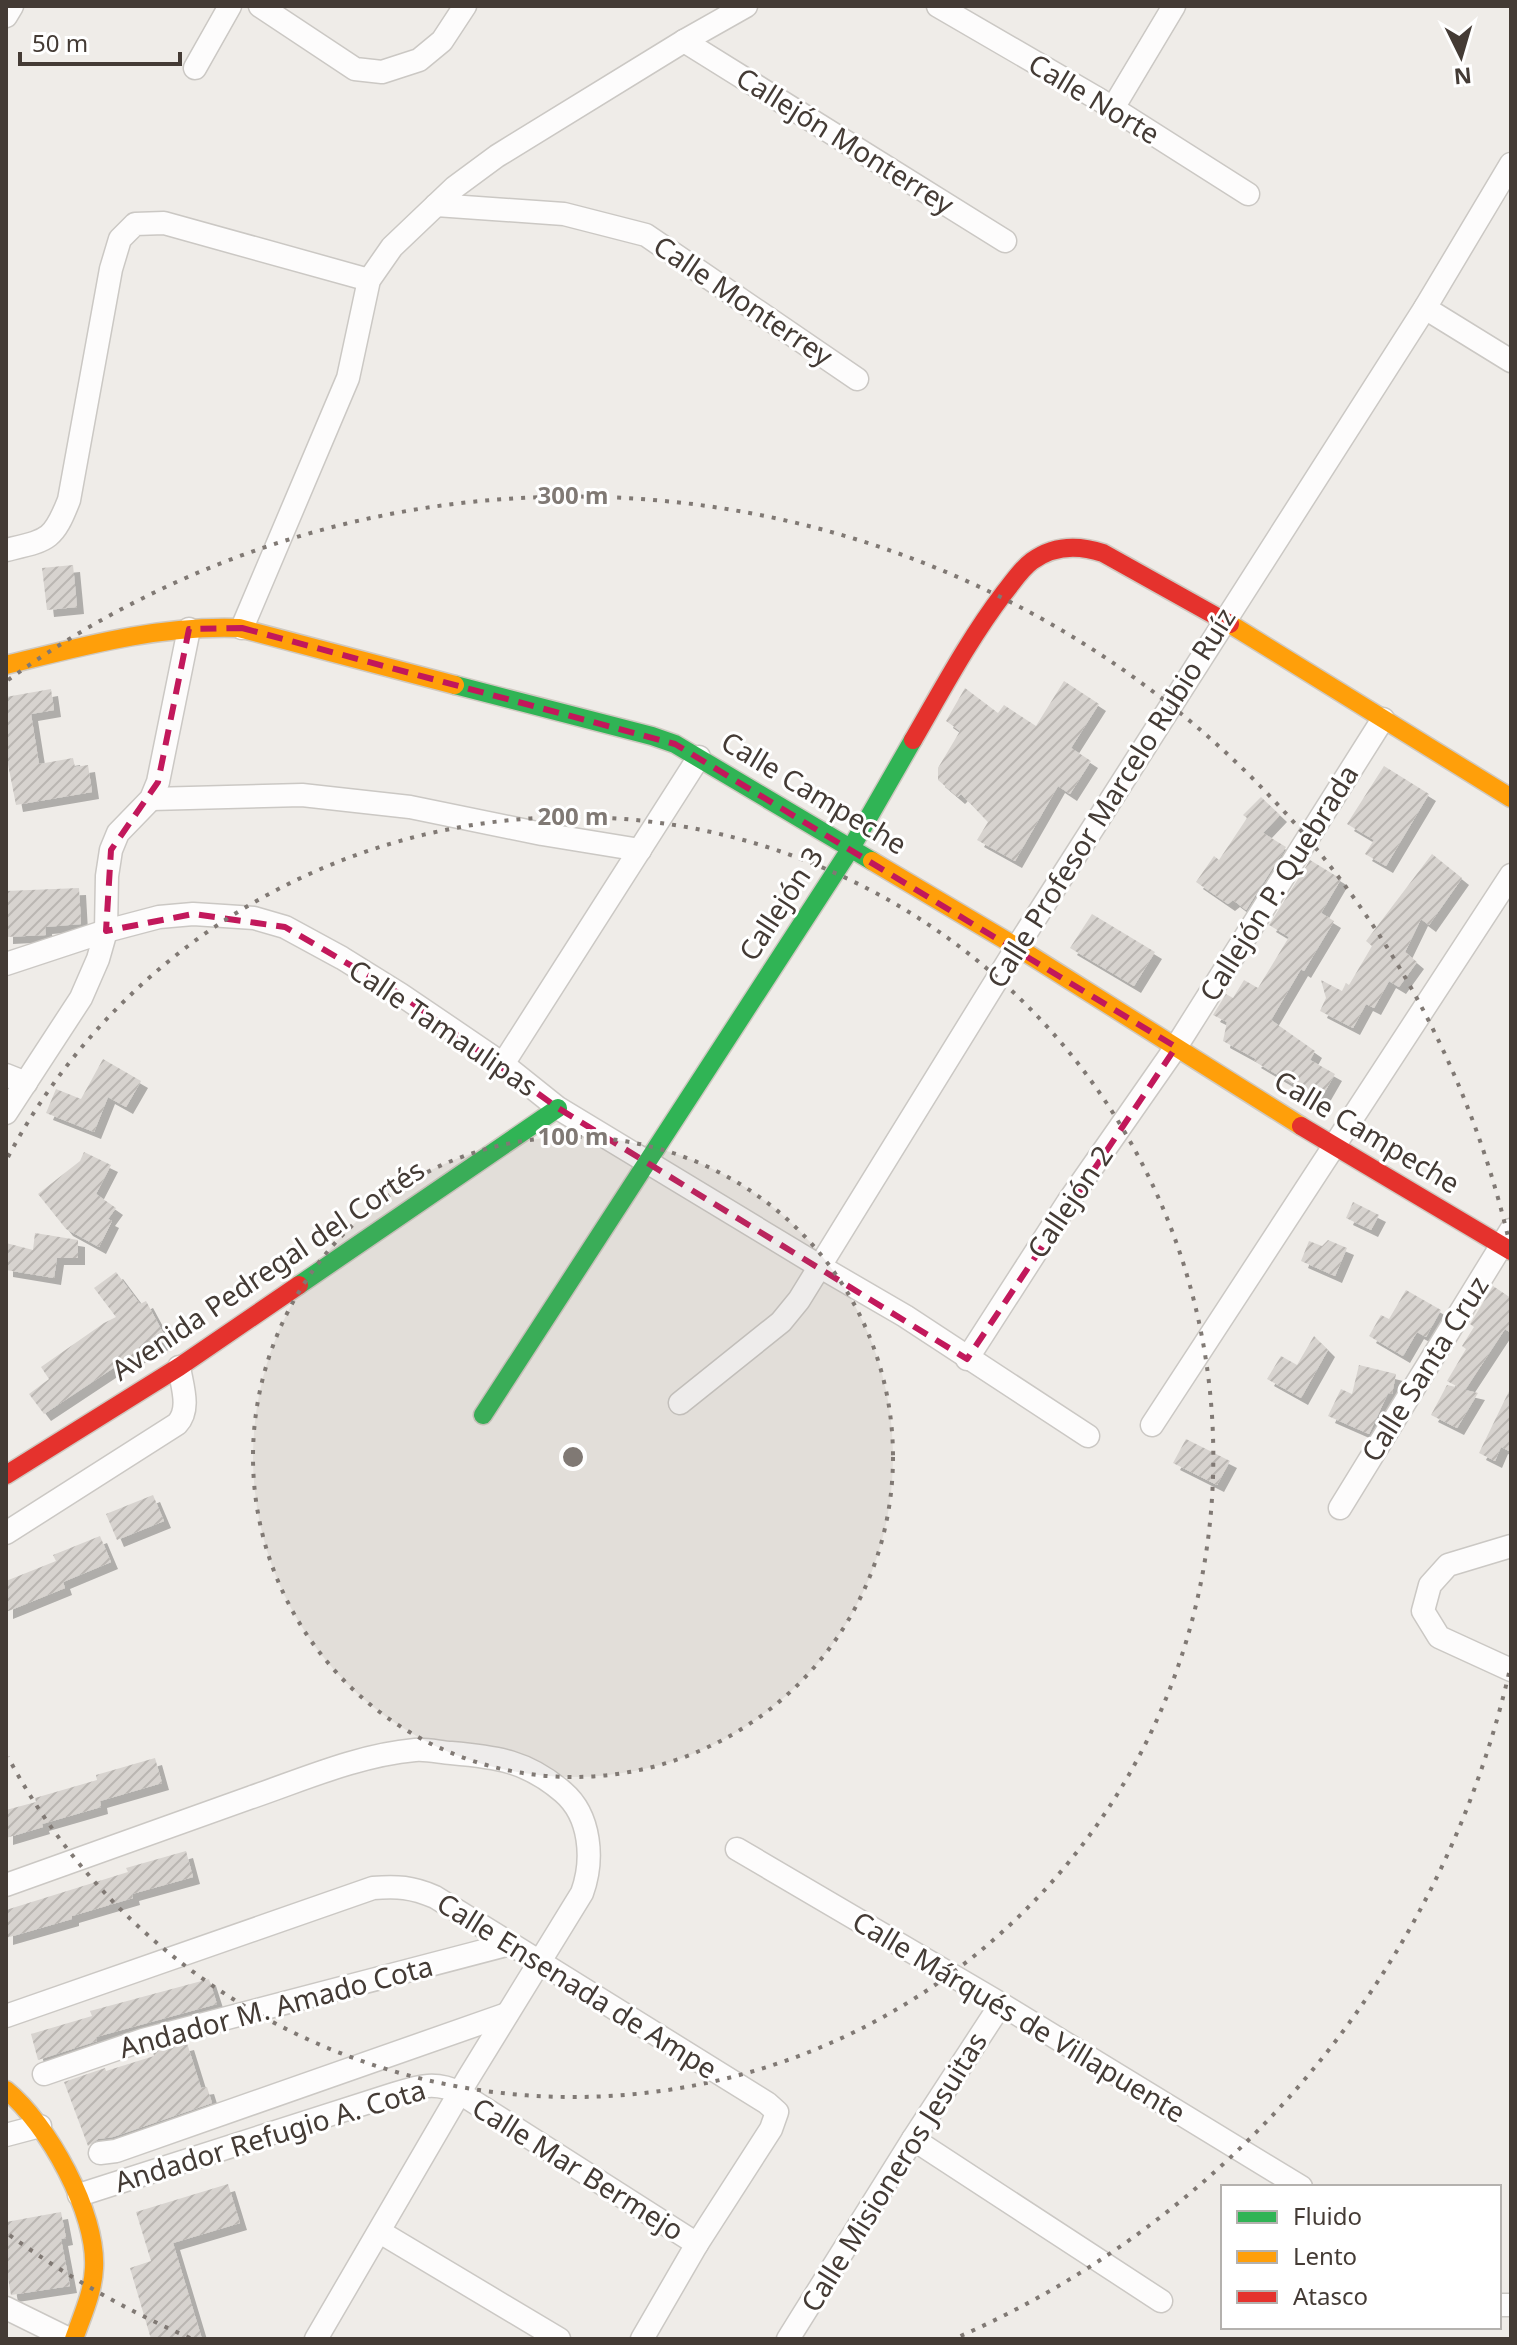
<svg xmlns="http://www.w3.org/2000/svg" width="1517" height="2345" font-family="'Noto Sans',sans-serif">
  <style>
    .building { fill: url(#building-hatch); filter: url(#shadow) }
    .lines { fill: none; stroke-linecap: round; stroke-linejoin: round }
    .street-casing { stroke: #cbc8c4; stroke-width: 25 }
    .fast-casing { stroke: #cfc9c1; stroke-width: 21 }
    .slow-casing { stroke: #cfc9c1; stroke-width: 21 }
    .jam-casing { stroke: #cfc9c1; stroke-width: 21 }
    .street { stroke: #fdfcfc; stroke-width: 22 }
    .fast { stroke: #30b455; stroke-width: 18 }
    .slow { stroke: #ff9f0a; stroke-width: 18 }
    .jam { stroke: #e5322d; stroke-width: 18 }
    .marked { fill: none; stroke: #c2185b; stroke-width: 6; stroke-dasharray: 16 10; stroke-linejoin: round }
    .ring { fill: none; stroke: #807974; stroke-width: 4; stroke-dasharray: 4 8 }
    .labels { text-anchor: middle; stroke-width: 6; stroke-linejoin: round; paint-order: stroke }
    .street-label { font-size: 28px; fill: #443b35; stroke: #fff }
    .centre { fill: #807974; stroke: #fff; stroke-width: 4 }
    .ring-label { font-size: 24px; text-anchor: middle; font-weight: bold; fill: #807974; stroke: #fff; stroke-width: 6; stroke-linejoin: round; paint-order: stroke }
  </style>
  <defs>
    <pattern id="building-hatch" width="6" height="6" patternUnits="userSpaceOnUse" patternTransform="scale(2)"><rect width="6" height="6" fill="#d7d3cf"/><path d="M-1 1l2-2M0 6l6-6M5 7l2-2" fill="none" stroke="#bab6b2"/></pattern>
    <filter id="shadow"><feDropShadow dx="7" dy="7" stdDeviation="0" flood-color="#0004"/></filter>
  </defs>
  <rect width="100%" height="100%" fill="#efece8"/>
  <g class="building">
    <path d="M73,565l4,42 -30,3 -5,-42z"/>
    <path d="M1064,681l35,23 -28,44 20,13 -21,33 -12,-8 -43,75 -38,-21 11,-18 -27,-28 -3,3 -20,-17v-12l22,-37 -14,-10 19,-33 33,25 6,-8 32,21z"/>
    <path d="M51,689l3,21 -23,4 8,50 34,-6 2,9 13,-2 4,27 -76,13 -10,-51v-57z"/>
    <path d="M1384,766l45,28 -43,72 -21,-12 9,-14 -27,-16z"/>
    <path d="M1261,797l19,18 -17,18 23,14 -40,63 -13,-10 -5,4 -32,-22 18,-26 5,4 28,-42 -4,-3z"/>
    <path d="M1432,854l30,24 -33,47 -8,-6 -16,33 12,10 -18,25 -10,-6 -15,27 -8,-4 -13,24 -33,-17 6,-13 -5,-18 21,11 4,-8 3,2 23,-39 -6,-5z"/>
    <path d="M1310,860l31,19 -20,34 13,8 -30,50 -3,-2 -30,51 44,31 -5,9 25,14 -15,26 -66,-39 2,-2 -33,-18 4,-19 -14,-7 13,-21 7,4 11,-18 14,8 31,-51 -20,-12z"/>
    <path d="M79,888l2,36 -36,3 1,8 -40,2v-46z"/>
    <path d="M1092,914l63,38 -21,34 -64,-38z"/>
    <path d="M103,1059l38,22 -15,26 -18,-10 -14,35 -48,-19 10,-24 25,10z"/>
    <path d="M84,1152l27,13 -15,29 20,14 -8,11 4,2 -13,26 -33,-18 -28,-35 42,-33z"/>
    <path d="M1353,1202l26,13 -8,15 -25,-12z"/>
    <path d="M35,1233l43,7v18h-21l-3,20 -48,-8v-27l27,7z"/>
    <path d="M1328,1240l19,8 -12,28 -34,-15 8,-20 13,5z"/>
    <path d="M116,1272l24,32 6,-3 21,39 -42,23 -1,-2 -80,53 -15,-20 20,-15 -8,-12 63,-44 12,-6 -22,-29z"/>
    <path d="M1493,1286l18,12v35l-6,-4 -40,61 13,3 -21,35 -26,-13 16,-30 13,3 -13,-7 19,-32 -4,-3 12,-19 -4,-3z"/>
    <path d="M1406,1290l35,20 -15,27 -9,-5 -14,24 -34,-20 12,-21 8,4z"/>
    <path d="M1314,1336l14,14 -27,48 -34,-19 14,-23 16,9z"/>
    <path d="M1359,1365l37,9 -4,20 -4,-1 -19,41 -41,-18 13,-27 11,5z"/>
    <path d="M1511,1387v65l-10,-5 -6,14 -16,-8z"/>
    <path d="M1186,1439l44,22 -13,24 -44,-22z"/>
    <path d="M153,1495l11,26 -47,19 -11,-26z"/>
    <path d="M100,1536l11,26 -48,20 2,6 -59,24v-31l50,-20 -3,-6z"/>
    <path d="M155,1758l7,25 -62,18 1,6 -59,17 1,3 -37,11v-28l30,-8 -1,-4 62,-18 -1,-5z"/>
    <path d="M186,1851l7,26 -61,17 1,4 -61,18v3l-66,19v-28l122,-38 -2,-4z"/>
    <path d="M209,1979l8,25 -121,33 1,4 -59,19 -7,-26 61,-18 -2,-5z"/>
    <path d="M187,2043l14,45 6,-1 5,16 -99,34 -15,2 -10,7 -24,-64 41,-14 1,3 48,-15 -1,-4z"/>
    <path d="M228,2184l12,39 -67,20 29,96h-51l-21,-71 21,-7 -15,-49z"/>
    <path d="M61,2212l5,26 -5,1 9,47 -59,9 -5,-28v-45z"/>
  </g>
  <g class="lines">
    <g class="street-casing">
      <g id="street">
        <path d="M260,6l95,63 27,3 37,-12 23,-19 23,-35"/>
        <path d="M938,6l162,94 148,94"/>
        <path d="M6,16l6,-10"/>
        <path d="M684,41l321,200"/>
        <path d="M195,68l35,-62"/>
        <path d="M1113,108l61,-102"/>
        <path d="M436,205l128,9 82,21 211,144"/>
        <path d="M1425,308l86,53"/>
        <path d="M6,550c42,-10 47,-9 63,-50l42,-231 9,-30 15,-15 29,-1 205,57"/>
        <path d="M242,628l106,-250 21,-98 23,-33 63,-60 42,-31 187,-115 62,-35"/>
        <path d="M151,799l151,-4 108,12 132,27 98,16"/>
        <path d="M6,964l100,-33 53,-14 34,-3 31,2 30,2 31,9 57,31 58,36 103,70 55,44 261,158 86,50 183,120"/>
        <path d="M503,1064l196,-307"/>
        <path d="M6,1075l20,8"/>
        <path d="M6,1113l75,-115 17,-39 8,-28 1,-55 4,-26 7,-17 33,-34 7,-17 31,-153"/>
        <path d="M967,1359l101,-157 108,-155 207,-328"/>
        <path d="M680,1403l101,-81 18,-22 218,-353 408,-639 86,-144"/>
        <path d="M1152,1425l359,-550"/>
        <path d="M1340,1508l171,-278"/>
        <path d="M6,1533l171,-109c14,-15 5,-38 2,-57"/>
        <path d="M1511,1546l-63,19 -18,20 -7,26 16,26 72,33"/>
        <path d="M737,1849l264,155 300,183"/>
        <path d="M6,1885c82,-30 164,-59 246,-88 52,-18 107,-42 163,-47 11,-1 24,2 36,3 46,4 76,8 112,39 28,24 31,68 19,101l-115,187 -151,259"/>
        <path d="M6,2016l367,-128c24,-2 39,-1 62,9l332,206 10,9 -6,17 -74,115 -55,95"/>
        <path d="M44,2074l99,-34 367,-96"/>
        <path d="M6,2135l34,-9"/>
        <path d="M913,2139l248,162"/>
        <path d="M100,2153l16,-2 391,-137"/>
        <path d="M79,2195l312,-100c26,-8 43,-15 69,-2l237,151"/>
        <path d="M380,2232l179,107"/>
        <path d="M1499,2305h12"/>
        <path d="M6,2308l63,31"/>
        <path d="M788,2339l125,-200 88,-135"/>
      </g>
    </g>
    <g class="fast-casing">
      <g id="fast">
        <path d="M455,685l197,51 23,8 197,117"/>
        <path d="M299,1285l259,-177"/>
        <path d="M483,1415l368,-567 62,-108"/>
      </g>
    </g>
    <g class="slow-casing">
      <g id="slow">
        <path d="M1230,624l281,174"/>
        <path d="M6,665c77,-19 153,-40 233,-37l216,57"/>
        <path d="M872,861l145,86 284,179"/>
        <path d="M6,2090c42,34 91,123 88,178 -1,25 -12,48 -20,71"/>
      </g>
    </g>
    <g class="jam-casing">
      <g id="jam">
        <path d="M913,740c29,-50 56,-101 91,-147 9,-11 17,-24 28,-32 22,-16 47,-16 71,-8l127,71"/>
        <path d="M1301,1126l210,125"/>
        <path d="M6,1475l173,-108 120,-82"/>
      </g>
    </g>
    <use href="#street" class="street"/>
    <use href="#fast" class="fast"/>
    <use href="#slow" class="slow"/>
    <use href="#jam" class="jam"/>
  </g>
  <path class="marked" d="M242,628l433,116 501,303 -209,312 -409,-251 -158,-114 -115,-67 -92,-13 -87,17 5,-81 47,-68 31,-153z"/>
  <circle cx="573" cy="1457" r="320" fill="#807974" fill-opacity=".12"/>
  <g class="ring">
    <circle cx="573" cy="1457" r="320"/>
    <path d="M8 1157A640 640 0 1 1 8 1757"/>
    <path d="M1509 1673A961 961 0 0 1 956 2338M190 2338A961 961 0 0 1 8 2234M8 680A961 961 0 0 1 1509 1241"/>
  </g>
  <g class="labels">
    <g class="street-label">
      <text transform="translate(1094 99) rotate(31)" y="10">Calle Norte</text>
      <text transform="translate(845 141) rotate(32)" y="10">Callejón Monterrey</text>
      <text transform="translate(743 301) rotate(34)" y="10">Calle Monterrey</text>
      <text transform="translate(814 793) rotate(31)" y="10">Calle Campeche</text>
      <text transform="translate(1111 798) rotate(-58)" y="10">Calle Profesor Marcelo Rubio Ruíz</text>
      <text transform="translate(1279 883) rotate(-58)" y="10">Callejón P. Quebrada</text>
      <text transform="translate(781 904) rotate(-57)" y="10">Callejón 3</text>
      <text transform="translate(443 1028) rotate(34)" y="10">Calle Tamaulipas</text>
      <text transform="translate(1367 1132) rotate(31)" y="10">Calle Campeche</text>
      <text transform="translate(1070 1202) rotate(-56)" y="10">Callejón 2</text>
      <text transform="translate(268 1270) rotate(-34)" y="10">Avenida Pedregal del Cortés</text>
      <text transform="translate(1425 1369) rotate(-58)" y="10">Calle Santa Cruz</text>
      <text transform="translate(577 1986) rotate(32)" y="10">Calle Ensenada de Ampe</text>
      <text transform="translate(276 2007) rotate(-15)" y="10">Andador M. Amado Cota</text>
      <text transform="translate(1019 2017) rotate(31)" y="10">Calle Márqués de Villapuente</text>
      <text transform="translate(270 2136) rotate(-17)" y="10">Andador Refugio A. Cota</text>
      <text transform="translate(578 2169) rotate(32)" y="10">Calle Mar Bermejo</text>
      <text transform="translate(894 2172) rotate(-58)" y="10">Calle Misioneros Jesuitas</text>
    </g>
  </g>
  <circle cx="573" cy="1457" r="12" class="centre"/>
  <g class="ring-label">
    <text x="573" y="504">300 m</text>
    <text x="573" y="825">200 m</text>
    <text x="573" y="1145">100 m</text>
  </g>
  <rect width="1517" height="2345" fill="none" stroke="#443b35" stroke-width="16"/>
  <rect x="1221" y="2185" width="280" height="144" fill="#ffffff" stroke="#b4b1ae" stroke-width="2"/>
  <rect x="1237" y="2211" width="40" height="12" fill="#30b455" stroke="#b4b1ae" stroke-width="2"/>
  <text x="1293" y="2225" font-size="24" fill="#443b35">Fluido</text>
  <rect x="1237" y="2251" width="40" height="12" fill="#ff9f0a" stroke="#b4b1ae" stroke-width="2"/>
  <text x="1293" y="2265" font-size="24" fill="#443b35">Lento</text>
  <rect x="1237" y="2291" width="40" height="12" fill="#e5322d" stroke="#b4b1ae" stroke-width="2"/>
  <text x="1293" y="2305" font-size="24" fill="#443b35">Atasco</text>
  <g transform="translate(1461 56) rotate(175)" stroke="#ffffff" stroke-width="6" paint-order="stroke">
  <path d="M0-6L14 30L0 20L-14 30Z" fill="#443b35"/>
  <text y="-12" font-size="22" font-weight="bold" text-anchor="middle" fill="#443b35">N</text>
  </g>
  <path d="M20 52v12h160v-12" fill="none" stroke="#443b35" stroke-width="4"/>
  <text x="32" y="52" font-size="24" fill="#443b35" stroke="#ffffff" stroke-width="6" paint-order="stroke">50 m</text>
</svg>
